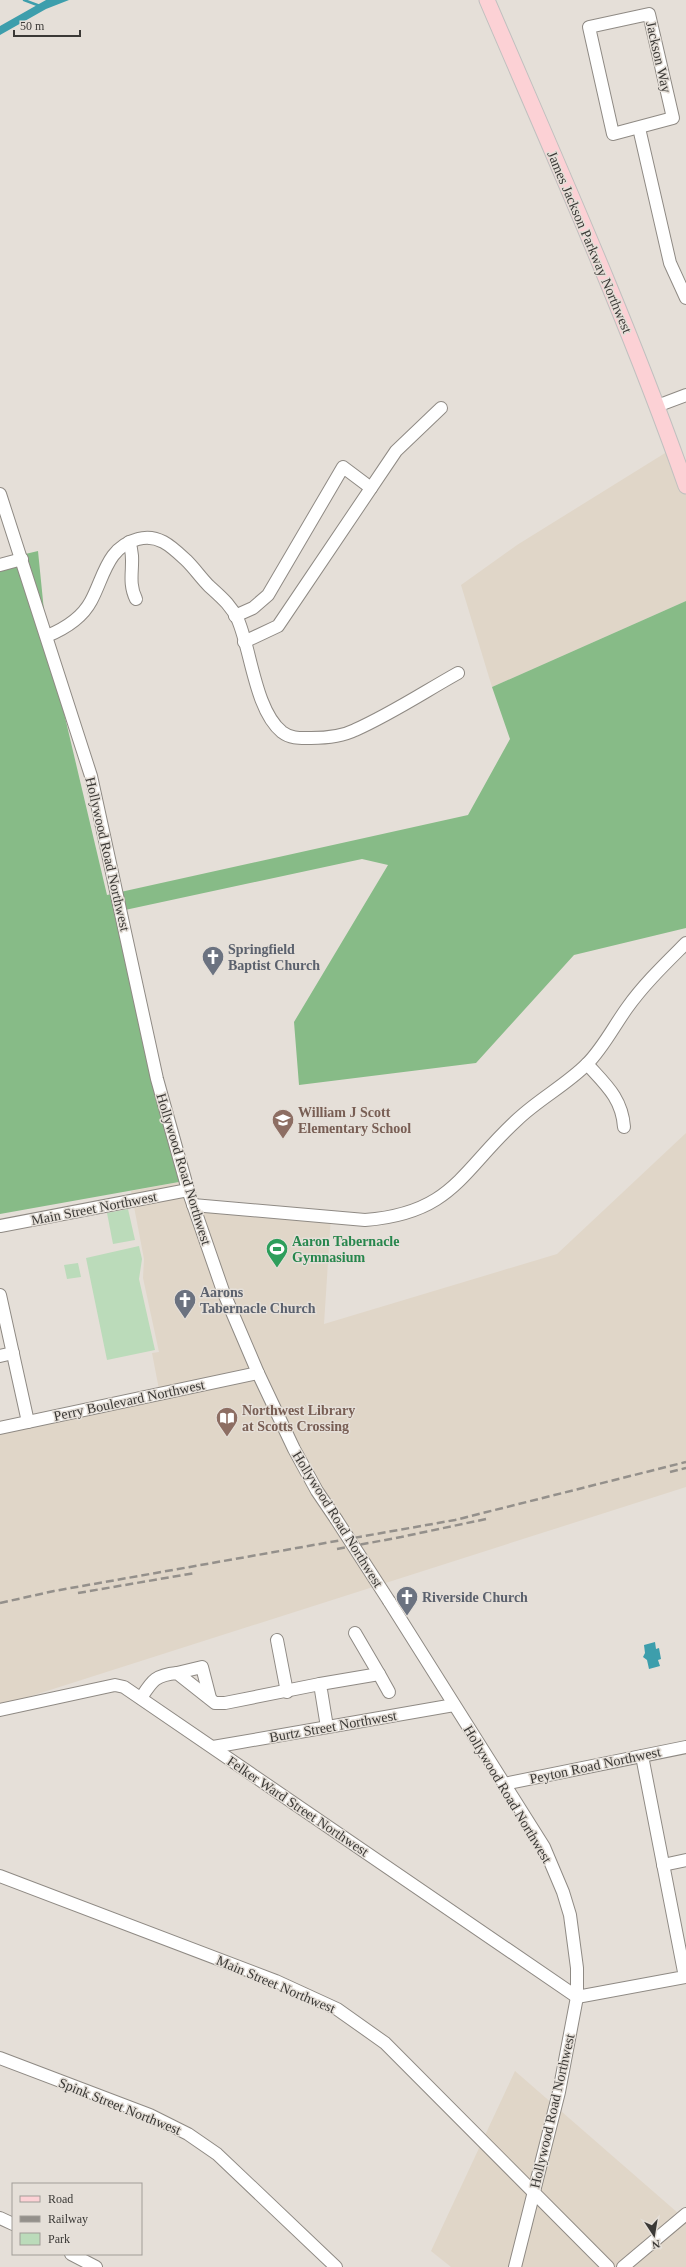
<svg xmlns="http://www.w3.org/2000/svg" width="686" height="2267" font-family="'Times New Roman',serif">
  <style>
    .built { fill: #e0d6c8 }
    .green { fill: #bbdbba }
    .forest { fill: #87bb87 }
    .water { fill: #3d9eac }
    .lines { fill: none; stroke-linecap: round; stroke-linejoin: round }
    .stream { stroke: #3d9eac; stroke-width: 2.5 }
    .minor-casing { stroke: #8f8a84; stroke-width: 14 }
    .major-casing { stroke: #c0c0bf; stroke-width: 17 }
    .minor { stroke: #fff; stroke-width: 12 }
    .major { stroke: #fcd1d5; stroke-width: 15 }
    .rail { stroke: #94908b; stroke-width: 2.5; stroke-dasharray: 8 4; stroke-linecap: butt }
    .minor-bridge-casing { stroke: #8f8a84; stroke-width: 14; stroke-linecap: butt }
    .minor-bridge { stroke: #fff; stroke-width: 12 }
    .labels { text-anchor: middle; stroke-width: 3; stroke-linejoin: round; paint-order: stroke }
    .street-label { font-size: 14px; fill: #3b3936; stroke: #e5dfd8 }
    .worship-label { font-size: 14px; font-weight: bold; fill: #5b616d; stroke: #e5dfd8; text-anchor: start }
    .education-label { font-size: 14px; font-weight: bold; fill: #785e54; stroke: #e5dfd8; text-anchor: start }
    .leisure-label { font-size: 14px; font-weight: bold; fill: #27864d; stroke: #e5dfd8; text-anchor: start }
  </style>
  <rect width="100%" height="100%" fill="#e5dfd8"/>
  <g class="built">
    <path d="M678,445l8,24v132l-194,86 -31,-102 56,-40z"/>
    <path d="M686,1133v354l-686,219v-274l161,-32 -9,-47 7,-1 -16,-74 1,-19 -13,-68 59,-11 5,20 136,16 -7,108 233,-70z"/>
    <path d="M515,2071l171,149v47h-235l-20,-16z"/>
  </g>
  <g class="green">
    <path d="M128,1209l7,31 -22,4 -6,-31z"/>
    <path d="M139,1246l3,13 -3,20 16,71 -48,10 -21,-102z"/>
    <path d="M78,1263l3,14 -14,2 -3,-14z"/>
  </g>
  <path class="forest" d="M38,551l9,90 60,254 361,-80 42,-76 -18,-52 194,-86v327l-112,27 -98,108 -177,22 -5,-63 94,-157 -26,-6 -237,51 12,68 53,202 -190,34v-654z"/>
  <g class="water">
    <path d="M46,0h23l-23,9 -46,26v-9z"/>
    <path d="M655,1642l1,7 3,-1 2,11 -3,1 2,6 -11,3 -2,-9 -4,-3 2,-4 -1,-8z"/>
  </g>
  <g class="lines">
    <path class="stream" d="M24,0l16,6"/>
    <g class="minor-casing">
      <g id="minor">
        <path d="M649,14l24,104 -60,16 -24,-107z"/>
        <path d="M639,128l31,135 16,35"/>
        <path d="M657,406l29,-11"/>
        <path d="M0,494l91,282 66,303 31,111 35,101 35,82 36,76 23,42 19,28"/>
        <path d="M129,542c8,20 -3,37 7,57"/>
        <path d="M0,565l22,-6"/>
        <path d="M235,616l18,-8 15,-13 75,-128 28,21"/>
        <path d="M47,636c17,-7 35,-18 44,-35 13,-24 16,-54 47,-62 21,-6 35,9 49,22 8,8 14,17 22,25 12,11 22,19 29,34 13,30 17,90 44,112 9,7 19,6 29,6 14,0 32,-2 44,-8 36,-16 69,-38 103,-57"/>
        <path d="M244,642l34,-16 118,-175 45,-43"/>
        <path d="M587,1064c18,20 35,34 37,63"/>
        <path d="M193,1205l172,15c88,-7 96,-49 153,-101 21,-20 48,-34 69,-55 16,-16 27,-38 40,-56 17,-24 39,-45 59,-65"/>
        <path d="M0,1226l188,-36"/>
        <path d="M0,1295l28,127"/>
        <path d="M0,1356l13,-3"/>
        <path d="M0,1428l258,-55"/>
        <path d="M389,1601l155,246 19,45 7,23 7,53v29l-18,95 -44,175"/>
        <path d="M355,1633l24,41"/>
        <path d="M277,1640l10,52"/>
        <path d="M177,1673l25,-6 8,31"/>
        <path d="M141,1698c11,-17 14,-23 36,-25l38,30h10l95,-19"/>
        <path d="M0,1710l115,-25 9,2 453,310 108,-20 -43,-221"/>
        <path d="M327,1727l-7,-43 59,-10 10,18"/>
        <path d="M213,1747l241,-42"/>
        <path d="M504,1784l182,-37"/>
        <path d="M663,1865l23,-5"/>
        <path d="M0,1876l276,105 61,28 48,34 223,224"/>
        <path d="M0,2058l150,57 38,19 29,20 119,113"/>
        <path d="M0,2218l13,6"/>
        <path d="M71,2254l25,13"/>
        <path d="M623,2267l63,-53"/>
      </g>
    </g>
    <g class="major-casing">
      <path id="major" d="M487,0c69,161 141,321 199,486"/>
    </g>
    <use href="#minor" class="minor"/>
    <use href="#major" class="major"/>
    <g class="rail">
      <path d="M670,1472l16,-4"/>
      <path d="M337,1549l64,-12 85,-18"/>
      <path d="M78,1593l117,-20"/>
      <path d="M0,1603l54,-12 401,-71 231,-58"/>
    </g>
    <g class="minor-bridge-casing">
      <path id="minor-bridge" d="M336,1519l53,82"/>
    </g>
    <use href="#minor-bridge" class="minor-bridge"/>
  </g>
  <defs>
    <g id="church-pin" transform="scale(1.15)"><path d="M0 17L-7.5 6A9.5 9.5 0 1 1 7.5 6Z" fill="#6b7280" stroke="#e5dfd8"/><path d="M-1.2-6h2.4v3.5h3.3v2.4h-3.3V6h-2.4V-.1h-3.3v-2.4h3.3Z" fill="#fff"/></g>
    <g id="school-pin" transform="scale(1.15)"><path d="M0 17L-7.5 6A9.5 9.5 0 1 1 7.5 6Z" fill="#8d6e63" stroke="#e5dfd8"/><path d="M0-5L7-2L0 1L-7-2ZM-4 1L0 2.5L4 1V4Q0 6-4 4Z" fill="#fff"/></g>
    <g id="stadium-pin" transform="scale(1.15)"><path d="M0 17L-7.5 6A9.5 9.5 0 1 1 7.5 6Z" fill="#2e9e5b" stroke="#e5dfd8"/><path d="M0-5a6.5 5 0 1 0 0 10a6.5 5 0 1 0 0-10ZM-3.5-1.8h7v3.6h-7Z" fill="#fff"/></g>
    <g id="library-pin" transform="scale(1.15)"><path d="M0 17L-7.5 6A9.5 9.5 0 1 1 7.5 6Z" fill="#8d6e63" stroke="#e5dfd8"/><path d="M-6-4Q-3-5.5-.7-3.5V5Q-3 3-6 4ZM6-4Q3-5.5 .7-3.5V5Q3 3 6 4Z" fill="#fff"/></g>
  </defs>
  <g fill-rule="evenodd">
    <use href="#church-pin" x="213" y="957"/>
    <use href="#school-pin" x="283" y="1120"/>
    <use href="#stadium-pin" x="277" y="1249"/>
    <use href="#church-pin" x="185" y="1300"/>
    <use href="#library-pin" x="227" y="1418"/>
    <use href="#church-pin" x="407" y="1597"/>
  </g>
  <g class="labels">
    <g class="street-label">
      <text transform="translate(659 57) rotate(77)" y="5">Jackson Way</text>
      <text transform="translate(590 242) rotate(67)" y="5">James Jackson Parkway Northwest</text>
      <text transform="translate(108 854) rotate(77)" y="5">Hollywood Road Northwest</text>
      <text transform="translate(184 1169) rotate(73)" y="5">Hollywood Road Northwest</text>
      <text transform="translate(94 1208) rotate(-11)" y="5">Main Street Northwest</text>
      <text transform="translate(129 1400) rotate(-12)" y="5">Perry Boulevard Northwest</text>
      <text transform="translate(338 1519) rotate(58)" y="5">Hollywood Road Northwest</text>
      <text transform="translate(333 1726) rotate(-10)" y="5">Burtz Street Northwest</text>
      <text transform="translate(595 1765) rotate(-12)" y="5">Peyton Road Northwest</text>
      <text transform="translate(508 1794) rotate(59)" y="5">Hollywood Road Northwest</text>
      <text transform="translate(298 1806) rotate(34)" y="5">Felker Ward Street Northwest</text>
      <text transform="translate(276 1984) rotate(23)" y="5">Main Street Northwest</text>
      <text transform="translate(120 2106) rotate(22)" y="5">Spink Street Northwest</text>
      <text transform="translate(552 2111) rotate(-77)" y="5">Hollywood Road Northwest</text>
    </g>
    <g class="worship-label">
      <text x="228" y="954">Springfield<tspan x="228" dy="16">Baptist Church</tspan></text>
      <text x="200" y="1297">Aarons<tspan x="200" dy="16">Tabernacle Church</tspan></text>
      <text x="422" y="1602">Riverside Church</text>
    </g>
    <g class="education-label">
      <text x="298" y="1117">William J Scott<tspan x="298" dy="16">Elementary School</tspan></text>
      <text x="242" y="1415">Northwest Library<tspan x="242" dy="16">at Scotts Crossing</tspan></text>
    </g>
    <g class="leisure-label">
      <text x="292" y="1246">Aaron Tabernacle<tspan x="292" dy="16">Gymnasium</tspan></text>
    </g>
  </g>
  <rect x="12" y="2183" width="130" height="72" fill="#e5dfd8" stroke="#a19d97"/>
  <rect x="20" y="2196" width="20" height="6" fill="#fcd1d5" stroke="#a19d97"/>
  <text x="48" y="2203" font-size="12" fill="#3b3936">Road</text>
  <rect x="20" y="2216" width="20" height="6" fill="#94908b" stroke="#a19d97"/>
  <text x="48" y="2223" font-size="12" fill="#3b3936">Railway</text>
  <rect x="20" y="2233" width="20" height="12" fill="#bbdbba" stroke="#a19d97"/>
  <text x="48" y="2243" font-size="12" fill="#3b3936">Park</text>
  <g transform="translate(654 2235) rotate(168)" stroke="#e5dfd8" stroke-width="3" paint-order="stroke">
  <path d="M0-3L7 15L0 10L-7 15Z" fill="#3b3936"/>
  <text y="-6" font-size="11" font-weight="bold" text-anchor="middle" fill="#3b3936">N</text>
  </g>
  <path d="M14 30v6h66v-6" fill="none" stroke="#3b3936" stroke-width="2"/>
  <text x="20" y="30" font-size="12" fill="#3b3936" stroke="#e5dfd8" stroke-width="3" paint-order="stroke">50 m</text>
</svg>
